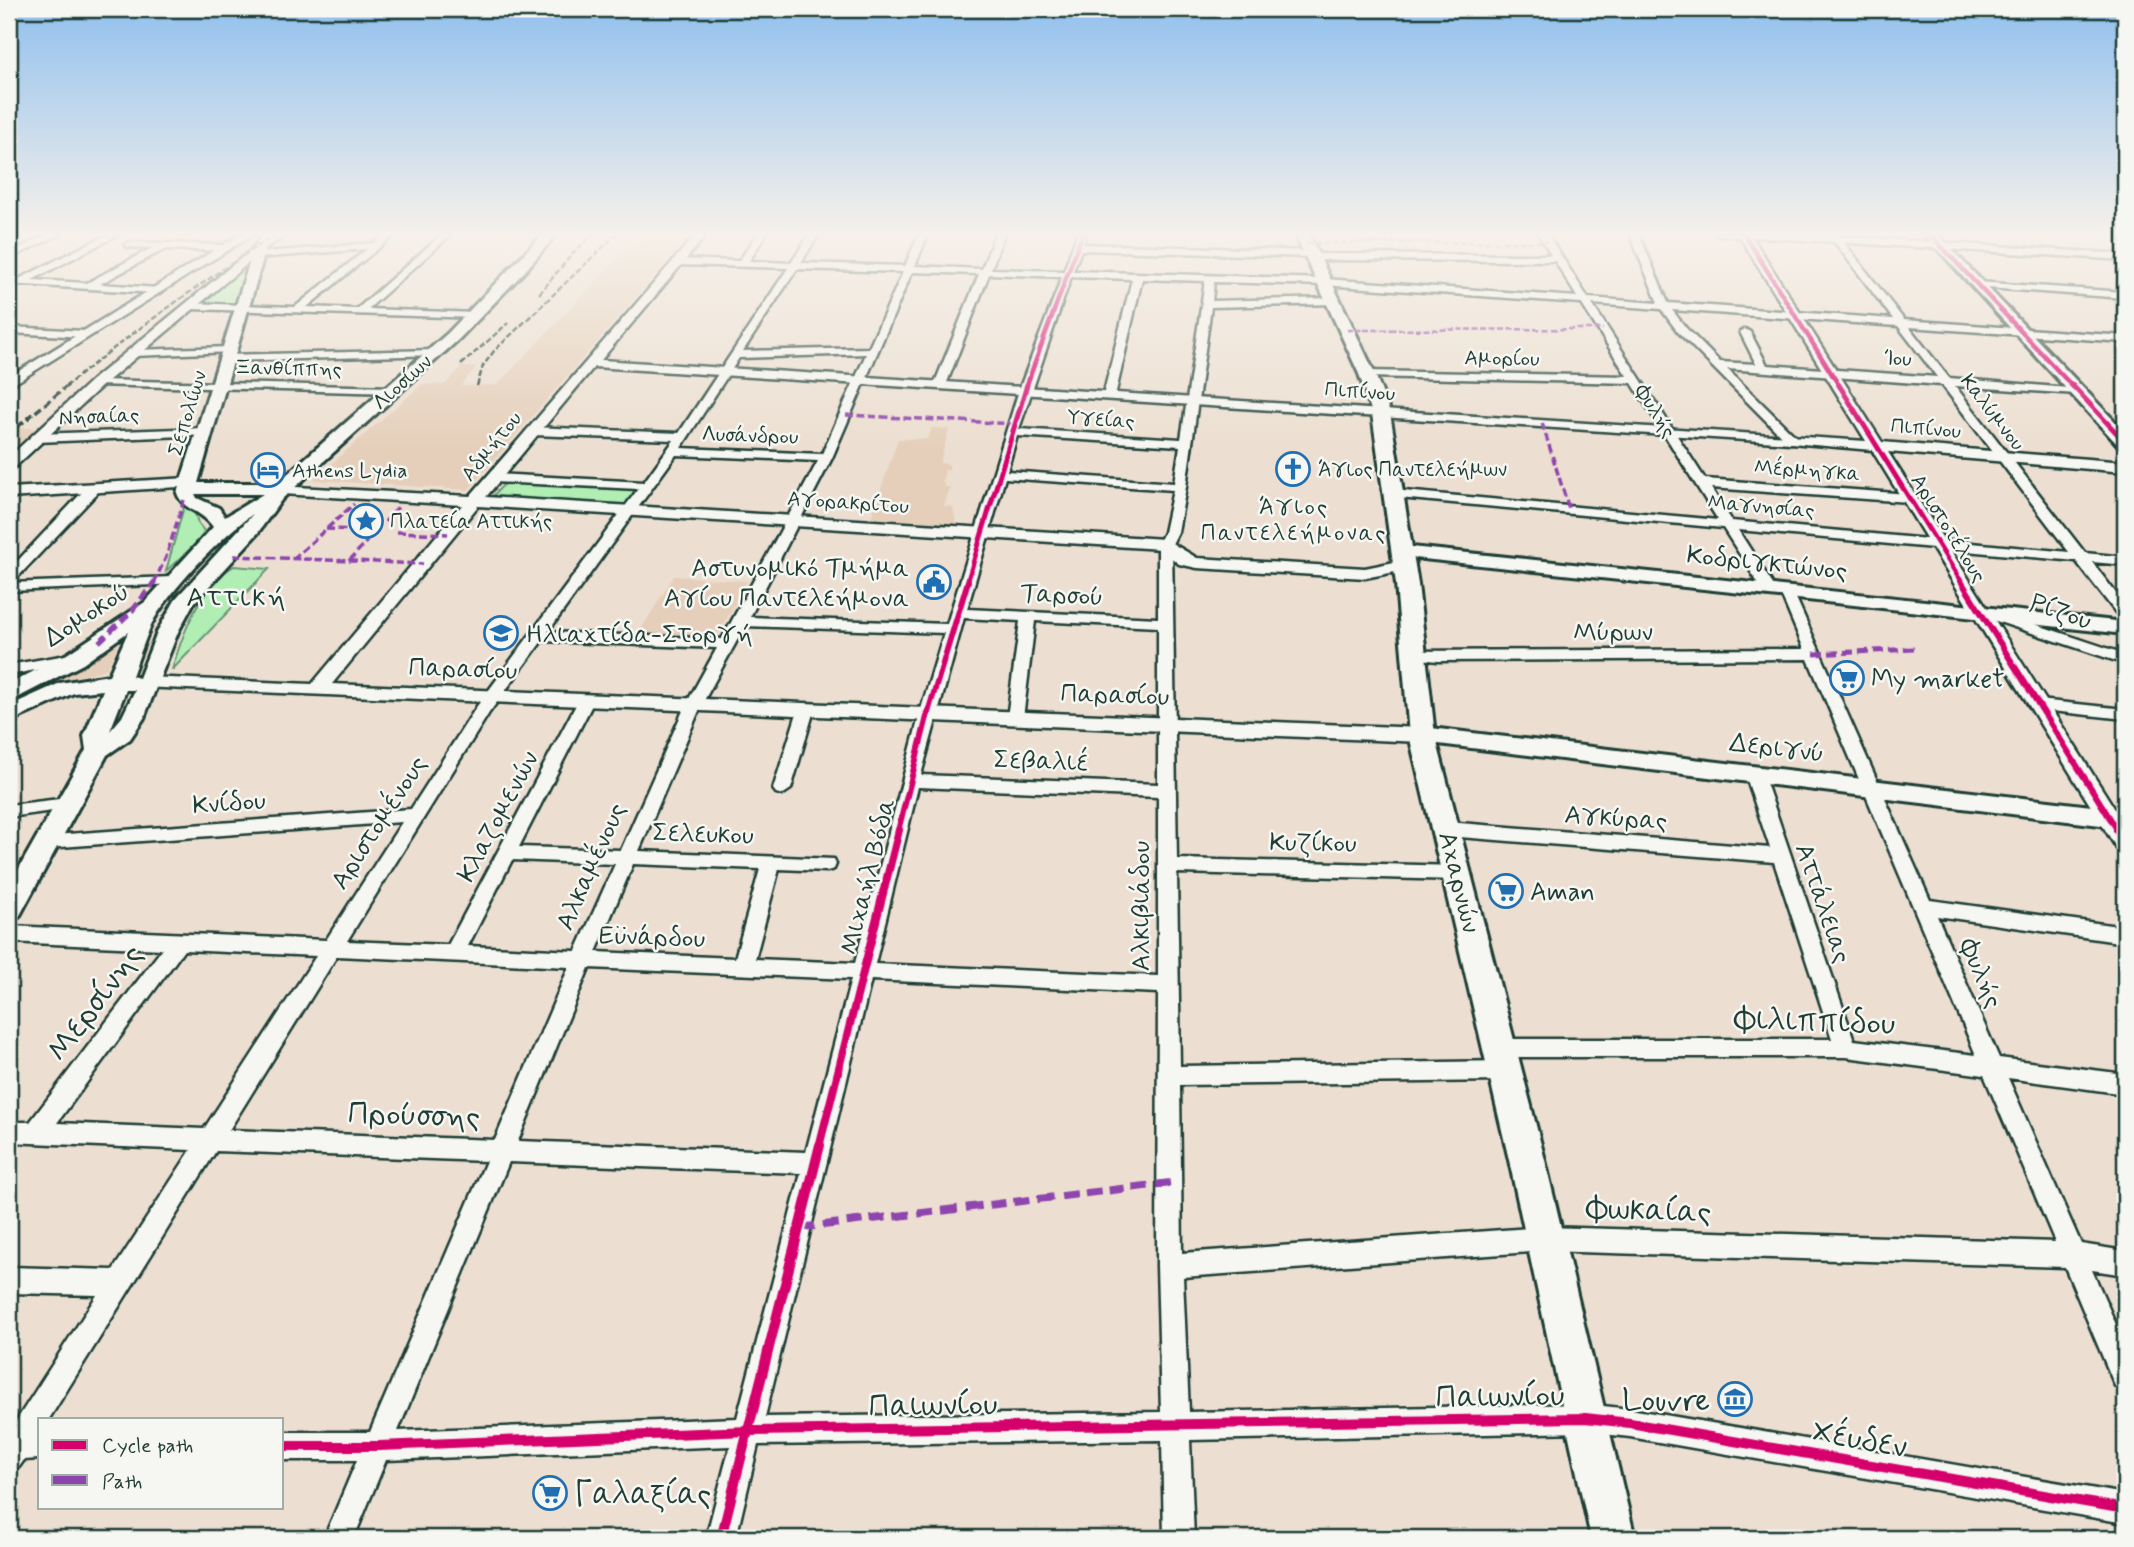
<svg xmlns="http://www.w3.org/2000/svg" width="2134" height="1547" font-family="Mynerve,sans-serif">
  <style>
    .built { fill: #e5cfba }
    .green { fill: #b0eeb4; stroke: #689674; stroke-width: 2 }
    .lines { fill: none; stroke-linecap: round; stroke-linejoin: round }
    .minor-casing { stroke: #1f3d34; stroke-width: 5 }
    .tertiary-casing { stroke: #1f3d34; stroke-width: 5 }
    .secondary-casing { stroke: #1f3d34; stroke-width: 6 }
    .primary-casing { stroke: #1f3d34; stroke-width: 6 }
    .minor { fill: #f6f6f2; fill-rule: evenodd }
    .tertiary { fill: #f6f6f2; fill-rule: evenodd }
    .secondary { fill: #f6f6f2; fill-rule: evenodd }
    .primary { fill: #f6f6f2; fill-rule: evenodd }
    .rail-far1 { stroke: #1f3d34; stroke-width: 2.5; stroke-dasharray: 6 2.5; stroke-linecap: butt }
    .rail { stroke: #1f3d34; stroke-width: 3.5; stroke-dasharray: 8 3.5; stroke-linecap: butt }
    .quiet-far3 { stroke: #8e44ad; stroke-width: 2.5; stroke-dasharray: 6 2.5; stroke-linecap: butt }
    .quiet-far2 { stroke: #8e44ad; stroke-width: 3.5; stroke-dasharray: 8 3.5; stroke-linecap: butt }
    .quiet-far1 { stroke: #8e44ad; stroke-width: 5; stroke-dasharray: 10 5; stroke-linecap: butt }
    .quiet { stroke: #8e44ad; stroke-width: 8; stroke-dasharray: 16 8; stroke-linecap: butt }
    .cycleway-far4-casing { stroke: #f6f6f2; stroke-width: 7 }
    .cycleway-far3-casing { stroke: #f6f6f2; stroke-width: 9 }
    .cycleway-far2-casing { stroke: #f6f6f2; stroke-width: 10 }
    .cycleway-far1-casing { stroke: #f6f6f2; stroke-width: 12 }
    .cycleway-casing { stroke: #f6f6f2; stroke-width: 15 }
    .cycleway-far4 { stroke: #d6006c; stroke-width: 4.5 }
    .cycleway-far3 { stroke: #d6006c; stroke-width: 5 }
    .cycleway-far2 { stroke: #d6006c; stroke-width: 6 }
    .cycleway-far1 { stroke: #d6006c; stroke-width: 8 }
    .cycleway { stroke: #d6006c; stroke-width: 10 }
    .labels { text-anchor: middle; stroke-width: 5; stroke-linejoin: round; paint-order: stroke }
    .far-street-label { font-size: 21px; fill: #1f3d34; stroke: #f6f6f2 }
    .far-poi-label { font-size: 21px; fill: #1f3d34; stroke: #f6f6f2; text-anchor: start }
    .far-neighbourhood-label { font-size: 23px; letter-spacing: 2px; fill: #1f3d34; stroke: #f6f6f2 }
    .street-label { font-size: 26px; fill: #1f3d34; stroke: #f6f6f2 }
    .poi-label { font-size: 26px; fill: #1f3d34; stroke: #f6f6f2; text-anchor: start }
    .neighbourhood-label { font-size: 28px; letter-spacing: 2px; fill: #1f3d34; stroke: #f6f6f2 }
    .near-street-label { font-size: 32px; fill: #1f3d34; stroke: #f6f6f2 }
    .near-poi-label { font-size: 32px; fill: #1f3d34; stroke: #f6f6f2; text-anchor: end }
  </style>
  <rect width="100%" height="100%" fill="#ecdfd1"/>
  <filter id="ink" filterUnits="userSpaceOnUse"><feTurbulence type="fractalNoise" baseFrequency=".0143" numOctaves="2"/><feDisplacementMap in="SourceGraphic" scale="14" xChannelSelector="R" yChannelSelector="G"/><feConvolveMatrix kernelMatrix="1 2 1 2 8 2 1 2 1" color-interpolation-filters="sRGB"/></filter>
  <g filter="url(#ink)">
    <g class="built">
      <path d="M648,232h45l-225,258 -155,-10 109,-96 23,1 16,-18h15l-15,19 36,-1 124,-130z"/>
      <path d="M9,428h32l-32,29z"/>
      <path d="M932,428l17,1 -9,34 9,1v6h-4l-3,12 2,1v4h6l-6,19 9,1 3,17 -85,-6 27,-79h29z"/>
      <path d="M674,576l73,5 -31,58 -78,-5z"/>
      <path d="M122,636l-15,33 -55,14 -12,-3z"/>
    </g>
    <g class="green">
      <path d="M243,266l5,4 -12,36 -39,-1z"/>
      <path d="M505,483l133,7 -12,16 -136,-7z"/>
      <path d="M185,503l9,7 4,13 6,8 -3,8 -35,32z"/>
      <path d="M234,566l35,3 -97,101c10,-35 29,-85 62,-104z"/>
    </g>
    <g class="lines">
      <g class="minor-casing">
        <g id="minor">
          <path d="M53,232h11l-55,27v-6z"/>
          <path d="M112,232h11l-91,48 55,3 65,-35 -25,-1 -2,-2 5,-3 96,3 5,3 -5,3 -61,-2 -65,35 59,4 2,2 -5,3 -147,-9v-6l10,1z"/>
          <path d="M281,232h10l-28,18h-6v-4z"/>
          <path d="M388,232h10l-91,75 50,2 88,-77h9l-86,77 108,4 4,1v4l-290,-9 -5,-3 5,-3 105,4 72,-58 -109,9 -5,-3 2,-2 119,-10z"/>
          <path d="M759,232l8,1 -18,28 42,2 20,-31h9l-19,31 104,3 15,-34h9l-14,34 67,3 14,-37h9l-14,37 73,2 14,-39h9l-4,12 228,7 5,3 235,1 -14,-23h9l42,66 70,5 -29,-71h9l30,71 225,16 -66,-87h9l68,88 221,16v6l-216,-15 40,51 132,11 2,2 -6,3 -122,-8 130,167 40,4v8l-33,-3 33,43v15l-5,-2 -44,-57 -338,-31 39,61 -7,4 -5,-1 -42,-66 -335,-31 -2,-3 7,-4 325,30 -86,-137 -265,-6 -6,-3 6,-3 260,5 -46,-73 -257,-18 -110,-3 -2,19 122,-3 5,3 -5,3 -123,3 -25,180 -8,45 -6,12 5,315 281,7 7,2 3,5 -3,5 -7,2 -281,-7 3,193 325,-5 8,3 3,7 -3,7 -8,3 -325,4 2,168 363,-26 510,15 -71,-167 -138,-18h-347l-8,-2 -3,-7 3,-7 8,-2h333l-58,-177 -327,-26 -6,-2 -3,-5 3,-5 6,-2 323,26 -25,-74 9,-6 9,6 91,266 122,15 -168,-396 -371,2 -31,-4 -2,-3 2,-3 398,-2 -24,-57 7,-4 5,1 138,311 195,27v16l-188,-27 62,142 126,16v20l-117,-16 73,166 44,7v24l-33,-5 33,75v44l-10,-3 -50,-119 -520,-16 -362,26 6,135 396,-8 45,5 495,85v29l-495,-86 -45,-5 -395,8 4,98h-30l-2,-98 -404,5 -22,93h-30l24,-92 -344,14 -32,78h-30l33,-78h-75v-28h88l116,-271 -270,-10 -167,268h-9v40l-16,1 -5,7 -10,4v-39l88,-137 -88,-2v-26l104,3 78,-120 -182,-8v-20h21l132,-173 -153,-7v-16l317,14 76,-118 -355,26 -7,-2 -2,-5 2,-5 371,-27 66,-103 161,-217 -145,-7 -6,-4 6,-4 151,8 30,-42 -142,-5 -6,-4 6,-4 147,6 109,-165 -109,-3 -5,-3 5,-3 60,2zM1081,250l228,7 4,3 242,1 22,36 -253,-18 -251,-8zM797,269l106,3 -34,76 -126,3zM912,272l67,2 -45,111 6,3 6,-3 43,-111 73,3 -43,113 -72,234 -197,-7 82,-159zM1071,277l61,2 -29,117 6,3 6,-3 27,-117 63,2 -24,158 -162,-10zM1592,304l69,5 17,23 109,110 4,1 6,-4 -2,-3 -68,-67 215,16 127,167 -337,-31 -21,-33 198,14 7,-4 -7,-4 -204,-15zM1672,310l226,16 39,51 -170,-12 -17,-33 -5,-3 -5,3 16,32 -36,-2 -34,-34zM866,354l-44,100 -141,-6 58,-90zM1017,436l163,10 -6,37 -167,-12zM676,455l142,6 -96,178 -174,-7zM1005,478l168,12 -9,42 -6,12v74l-191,-9zM964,618l56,3 -13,97 8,5 8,-5 12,-97 123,6v157l-237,-9zM745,626l199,7 -23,76 -66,254 -100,-4 24,-90 48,2 7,-2 2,-5 -2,-5 -195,-8 62,-145zM542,641l175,7 -32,58 -64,144 -102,-3 75,-146 -8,-5 -8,5 -130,244 -101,-4 142,-228zM918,787l240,10v179l-283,-12zM512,860l103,4 -39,87 -108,-5zM633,864l127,5 -25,89 -139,-6zM184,950l132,6 -112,173 -147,-6zM337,956l232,11 -74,173 -266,-10zM589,968l262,11 -45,173 -288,-11zM871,980l287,13 -1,273 4,146 -396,5zM509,1162l292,11 -64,245 -339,13z"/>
          <path d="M1977,282l148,10v6l-151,-11v-4z"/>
          <path d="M9,327l77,4 5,3 -5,3 -77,-4z"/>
          <path d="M229,347l5,3 -1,2 -100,4 -5,-3 5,-3z"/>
          <path d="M435,350l5,3 -1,2 -212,6 -5,-3 5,-3z"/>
          <path d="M97,380l297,7 6,3 -6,3 -301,-8 -2,-2z"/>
          <path d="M205,428l6,4 -2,3 -172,7 -6,-4 6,-4z"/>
          <path d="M94,484l5,1v6l-85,90 -5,1v-12l80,-85z"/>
          <path d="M173,577l7,4 -2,3 -169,7v-8z"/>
          <path d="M1995,611l130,43v10l-135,-45 -3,-3 3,-3z"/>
          <path d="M72,654l6,2 2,3 -2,3 -69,13v-10z"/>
          <path d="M2039,700l86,9v10l-92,-10 -2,-4z"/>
          <path d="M806,705l8,5 -23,79 -9,6 -6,-2 -3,-4 25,-79z"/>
          <path d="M68,798l6,2 3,4 -3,4 -65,9v-12z"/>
        </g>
      </g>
      <g class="tertiary-casing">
        <g id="tertiary">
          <path d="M244,232h13l-248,155v-10z"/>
          <path d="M698,232h11l-108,128 1265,81 -126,-204 -21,-2 -5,-3h59l352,22v6l-373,-23 130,205 243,20v10l-237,-20 237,373v26l-8,-2 -245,-399 -81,-7 -1197,-76 -108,130 679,42 32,19 168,10 39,-8 9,5 -3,4 -45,9 -168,-10 -18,-4 -18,-15 -683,-43 -146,178 1090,44 7,2 3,5 -3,5 -7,2 -1282,-55 -3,-4 3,-4 7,-2 165,7 150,-179 -180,-11 -8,-5 2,-3 194,10z"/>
          <path d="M256,246l10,2 -164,138 -88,82 -5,1v-12l83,-77z"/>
          <path d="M189,478l5,2 3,3 -3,3 -185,12v-10z"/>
        </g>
      </g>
      <g class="secondary-casing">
        <g id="secondary">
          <path d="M263,232h12l-9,16 -68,235h79l171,-150 97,-101h13l-33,39 -66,68 -177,160 -25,35 -64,70 -15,28 -34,86 -14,21 -23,16 -88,162 -10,3v-34l77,-136 -2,-14 19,-46 -29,3 -65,29v-16l51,-23 49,-8 19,-43 -45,32 -66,34 -8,2v-16l58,-30 78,-52 68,-75c-12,-18 -29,-15 -36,-34l77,-245zM195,494h68l-38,23 -6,-9 -22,-10zM253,514l-76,83 -20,35 -18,46 -7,-2c6,-17 12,-34 19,-51 17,-33 71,-90 102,-111zM126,690h9l-13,27 -12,14z"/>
          <path d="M1922,232h13l190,200v15l-6,-1z"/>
          <path d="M1402,546l723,76v12l-730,-78 -3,-4 3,-4z"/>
          <path d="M1422,727l703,83v18l-711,-87 -4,-6 4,-6z"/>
        </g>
      </g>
      <g class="primary-casing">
        <g id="primary">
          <path d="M1294,232h14l67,142 15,39 28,171 17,151 110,425 90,378h-44l-82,-378 -100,-425 -13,-151 -24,-171 -13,-39z"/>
          <path d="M2112,232h13v9z"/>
        </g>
      </g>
      <use href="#minor" class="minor"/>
      <use href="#tertiary" class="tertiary"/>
      <use href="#secondary" class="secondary"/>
      <use href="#primary" class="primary"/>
      <g class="rail-far1">
        <path d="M539,294l34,-41 23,-21"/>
        <path d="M461,365l47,-42"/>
        <path d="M477,386l6,-20 11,-15 125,-119"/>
        <path d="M65,387c68,-56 140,-107 214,-155"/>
      </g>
      <path class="rail" d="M9,434l59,-49"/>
      <g class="quiet-far3">
        <path d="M1306,243l241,-1"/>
        <path d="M1347,330l256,-1"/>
      </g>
      <g class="quiet-far2">
        <path d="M846,415l170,9"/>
        <path d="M1542,423l27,86"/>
        <path d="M385,522l14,-16"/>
        <path d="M326,529l32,1"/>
        <path d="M397,532l51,2"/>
        <path d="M234,556l189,8"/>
        <path d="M293,559l61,-55"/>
        <path d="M349,561l18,-20"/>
        <path d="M154,583l12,-26 19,-60"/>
      </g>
      <g class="quiet-far1">
        <path d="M99,642l33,-31 23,-30"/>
        <path d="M1814,654l100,-5"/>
      </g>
      <path class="quiet" d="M799,1228l371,-45"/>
      <g class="cycleway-far4-casing">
        <g id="cycleway-far4">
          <path d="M1743,232l97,155"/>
          <path d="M1928,232l145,155"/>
          <path d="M1026,387l57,-155"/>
        </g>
      </g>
      <g class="cycleway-far3-casing">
        <g id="cycleway-far3">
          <path d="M1839,385l123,198"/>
          <path d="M2072,385l53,57"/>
          <path d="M967,583l60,-198"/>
        </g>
      </g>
      <g class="cycleway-far2-casing">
        <g id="cycleway-far2">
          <path d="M1961,581l157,250"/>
          <path d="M898,831l31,-122 39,-128"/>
        </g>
      </g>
      <g class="cycleway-far1-casing">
        <g id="cycleway-far1">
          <path d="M2117,830l8,13"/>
          <path d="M819,1147l80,-317"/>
        </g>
      </g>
      <g class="cycleway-casing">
        <g id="cycleway">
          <path d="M282,1446h97l369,-15 837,-13 45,5 495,86"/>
          <path d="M721,1538l99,-393"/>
        </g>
      </g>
      <use href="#cycleway-far4" class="cycleway-far4"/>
      <use href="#cycleway-far3" class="cycleway-far3"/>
      <use href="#cycleway-far2" class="cycleway-far2"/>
      <use href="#cycleway-far1" class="cycleway-far1"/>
      <use href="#cycleway" class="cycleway"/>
    </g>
  </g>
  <linearGradient id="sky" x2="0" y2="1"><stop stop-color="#91c0ee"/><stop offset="0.52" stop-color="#f6f1ea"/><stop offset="1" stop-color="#f6f1ea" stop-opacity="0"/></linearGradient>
  <rect width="2134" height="449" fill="url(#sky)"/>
  <defs>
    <g id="church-ring" transform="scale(1.75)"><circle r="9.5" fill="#f6f6f2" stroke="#1f6fb2" stroke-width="1.5"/><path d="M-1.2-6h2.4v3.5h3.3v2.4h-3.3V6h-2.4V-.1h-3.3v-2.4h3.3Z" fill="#1f6fb2"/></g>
    <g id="hotel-ring" transform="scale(1.75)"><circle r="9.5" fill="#f6f6f2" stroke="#1f6fb2" stroke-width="1.5"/><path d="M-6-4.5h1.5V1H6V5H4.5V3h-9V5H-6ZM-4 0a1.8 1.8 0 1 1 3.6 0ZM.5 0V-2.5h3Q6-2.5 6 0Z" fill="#1f6fb2"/></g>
    <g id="sight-ring" transform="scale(1.75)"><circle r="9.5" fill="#f6f6f2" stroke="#1f6fb2" stroke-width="1.5"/><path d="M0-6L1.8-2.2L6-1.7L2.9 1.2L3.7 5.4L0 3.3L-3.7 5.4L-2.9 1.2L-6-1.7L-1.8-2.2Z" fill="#1f6fb2"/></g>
    <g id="civic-ring" transform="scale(1.75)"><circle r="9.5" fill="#f6f6f2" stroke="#1f6fb2" stroke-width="1.5"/><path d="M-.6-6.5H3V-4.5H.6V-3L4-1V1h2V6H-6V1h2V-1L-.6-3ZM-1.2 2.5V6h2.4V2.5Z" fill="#1f6fb2"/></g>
    <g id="school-ring" transform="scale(1.75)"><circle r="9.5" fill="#f6f6f2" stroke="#1f6fb2" stroke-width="1.5"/><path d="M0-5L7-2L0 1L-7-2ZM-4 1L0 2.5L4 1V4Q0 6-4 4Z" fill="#1f6fb2"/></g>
    <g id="supermarket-ring" transform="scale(1.75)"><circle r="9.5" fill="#f6f6f2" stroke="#1f6fb2" stroke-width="1.5"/><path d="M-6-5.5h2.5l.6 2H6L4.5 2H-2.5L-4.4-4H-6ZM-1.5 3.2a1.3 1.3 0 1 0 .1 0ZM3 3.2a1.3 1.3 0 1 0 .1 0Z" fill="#1f6fb2"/></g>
    <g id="museum-ring" transform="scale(1.75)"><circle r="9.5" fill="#f6f6f2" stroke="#1f6fb2" stroke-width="1.5"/><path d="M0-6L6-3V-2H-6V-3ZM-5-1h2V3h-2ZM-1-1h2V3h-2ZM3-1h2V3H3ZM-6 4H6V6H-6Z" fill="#1f6fb2"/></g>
  </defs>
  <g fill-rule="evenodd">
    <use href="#church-ring" x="1293" y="469"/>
    <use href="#hotel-ring" x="268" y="470"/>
    <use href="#sight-ring" x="366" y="521"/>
    <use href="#civic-ring" x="934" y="582"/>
    <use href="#school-ring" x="501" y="633"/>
    <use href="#supermarket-ring" x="1847" y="678"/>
    <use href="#supermarket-ring" x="1506" y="891"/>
    <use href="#museum-ring" x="1735" y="1399"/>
    <use href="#supermarket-ring" x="550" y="1493"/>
  </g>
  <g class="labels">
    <g class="far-street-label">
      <text transform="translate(1502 358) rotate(1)" y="7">Αμορίου</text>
      <text transform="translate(1898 358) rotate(4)" y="7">Ίου</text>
      <text transform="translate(288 368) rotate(1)" y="7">Ξανθίππης</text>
      <text transform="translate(402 382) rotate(-42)" y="7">Λιοσίων</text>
      <text transform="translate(1360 391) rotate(4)" y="7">Πιπίνου</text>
      <text transform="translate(1656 411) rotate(58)" y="7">Φυλής</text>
      <text transform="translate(1993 412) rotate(52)" y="7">Καλύμνου</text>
      <text transform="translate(187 413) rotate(-73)" y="7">Σεπολίων</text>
      <text transform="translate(99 416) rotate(-2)" y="7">Νησαίας</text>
      <text transform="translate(1101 419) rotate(4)" y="7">Υγείας</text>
      <text transform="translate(1926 428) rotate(5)" y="7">Πιπίνου</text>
      <text transform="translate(750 435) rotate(2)" y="7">Λυσάνδρου</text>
      <text transform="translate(491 446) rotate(-51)" y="7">Αδμήτου</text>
      <text transform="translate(1807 470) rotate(4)" y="7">Μέρμηγκα</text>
      <text transform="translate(848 502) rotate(4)" y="7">Αγορακρίτου</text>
      <text transform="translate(1761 506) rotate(5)" y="7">Μαγνησίας</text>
      <text transform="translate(1949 528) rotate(58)" y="7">Αριστοτέλους</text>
    </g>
    <g class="far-poi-label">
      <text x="1318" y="476">Άγιος Παντελεήμων</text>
      <text x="292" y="477">Athens Lydia</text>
      <text x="390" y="528">Πλατεία Αττικής</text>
    </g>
    <g class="far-neighbourhood-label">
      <text x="1294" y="514">Άγιος<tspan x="1294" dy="26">Παντελεήμονας</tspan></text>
    </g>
    <g class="street-label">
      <text transform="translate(1767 562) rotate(6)" y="9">Κοδριγκτώνος</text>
      <text transform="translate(1062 594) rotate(3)" y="9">Ταρσού</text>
      <text transform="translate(2061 611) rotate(18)" y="9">Ρίζου</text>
      <text transform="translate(86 614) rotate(-33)" y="9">Δομοκού</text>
      <text x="1613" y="640">Μύρων</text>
      <text transform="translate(463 668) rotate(2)" y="9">Παρασίου</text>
      <text transform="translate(1115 694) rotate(2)" y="9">Παρασίου</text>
      <text transform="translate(1777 747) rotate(7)" y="9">Δεριγνύ</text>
      <text transform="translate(1041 760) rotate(2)" y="9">Σεβαλιέ</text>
      <text transform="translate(229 802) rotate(-4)" y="9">Κνίδου</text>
      <text transform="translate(497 816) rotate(-62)" y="9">Κλαζομενών</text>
      <text transform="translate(1616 817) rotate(4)" y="9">Αγκύρας</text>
      <text transform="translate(378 822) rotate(-57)" y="9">Αριστομένους</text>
      <text transform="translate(703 833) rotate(2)" y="9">Σελευκου</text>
      <text transform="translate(1313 842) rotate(1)" y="9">Κυζίκου</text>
      <text transform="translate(590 866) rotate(-66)" y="9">Αλκαμένους</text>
      <text transform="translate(867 876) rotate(-76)" y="9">Μιχαήλ Βόδα</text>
      <text transform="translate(1460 882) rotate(76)" y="9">Αχαρνών</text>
      <text transform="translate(1824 903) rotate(71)" y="9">Αττάλειας</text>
      <text transform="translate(1140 906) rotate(-90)" y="9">Αλκιβιάδου</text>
      <text transform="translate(652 936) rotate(2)" y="9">Εϋνάρδου</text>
      <text transform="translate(1982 973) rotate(67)" y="9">Φυλής</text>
    </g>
    <g class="poi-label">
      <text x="909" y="576" text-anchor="end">Αστυνομικό Τμήμα<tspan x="909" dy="30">Αγίου Παντελεήμονα</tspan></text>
      <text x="526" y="642">Ηλιαχτίδα-Στοργή</text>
      <text x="1871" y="687">My market</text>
      <text x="1530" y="900">Aman</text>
    </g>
    <g class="neighbourhood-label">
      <text x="237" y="606">Αττική</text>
    </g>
    <g class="near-street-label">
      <text transform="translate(94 1002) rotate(-53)" y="11">Μερσίνης</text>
      <text transform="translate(1815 1020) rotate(2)" y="11">Φιλιππίδου</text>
      <text transform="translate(414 1114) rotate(2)" y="11">Προύσσης</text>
      <text transform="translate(1649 1209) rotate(2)" y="11">Φωκαίας</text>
      <text transform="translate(1500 1395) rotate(-1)" y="11">Παιωνίου</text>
      <text transform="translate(933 1404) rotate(-1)" y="11">Παιωνίου</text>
      <text transform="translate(1860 1438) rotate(10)" y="11">Χέυδεν</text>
    </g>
    <g class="near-poi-label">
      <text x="1710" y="1410">Louvre</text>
      <text x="574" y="1504" text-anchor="start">Γαλαξίας</text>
    </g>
  </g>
  <rect width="2134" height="1547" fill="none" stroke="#f6f6f2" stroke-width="35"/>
  <rect x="18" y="18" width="2099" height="1512" fill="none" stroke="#1f3d34" stroke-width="2.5" filter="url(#ink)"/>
  <rect x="38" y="1418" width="245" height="91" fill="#f6f6f2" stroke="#a0aca6" stroke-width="2"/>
  <rect x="52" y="1440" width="35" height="10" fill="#d6006c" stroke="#a0aca6" stroke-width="2"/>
  <text x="102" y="1452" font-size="21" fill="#1f3d34">Cycle path</text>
  <rect x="52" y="1475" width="35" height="10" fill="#8e44ad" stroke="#a0aca6" stroke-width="2"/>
  <text x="102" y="1488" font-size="21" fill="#1f3d34">Path</text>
</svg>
